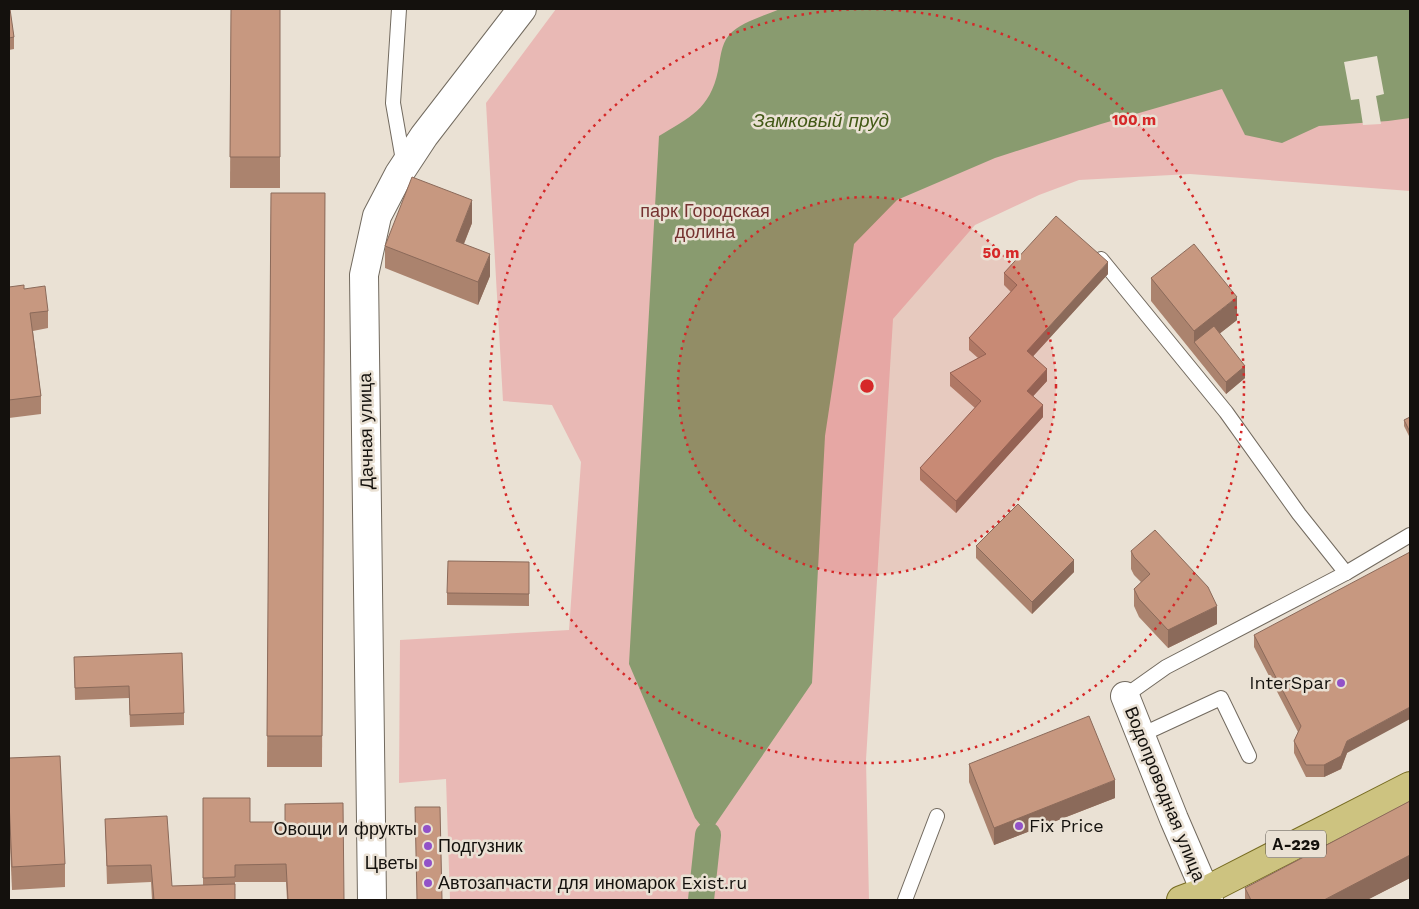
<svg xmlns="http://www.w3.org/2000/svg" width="1419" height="909" font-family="'Work Sans',sans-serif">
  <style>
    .green { fill: #e9b9b5 }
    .water { fill: #899b6f }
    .pier { fill: #eae1d4 }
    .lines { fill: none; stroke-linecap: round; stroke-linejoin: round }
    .canal { stroke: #899b6f; stroke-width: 26 }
    .lane-casing { stroke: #726a5f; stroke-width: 16 }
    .street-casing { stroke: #726a5f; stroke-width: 30 }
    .primary-casing { stroke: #766b20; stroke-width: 30 }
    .lane { stroke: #fff; stroke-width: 14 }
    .street { stroke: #fff; stroke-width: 28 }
    .primary { stroke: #cdc380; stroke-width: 28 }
    .wall { fill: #ab836e }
    .shaded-wall { fill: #8b6a5a }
    .building { fill: #c79880; stroke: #8b6a5a }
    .ring { fill: none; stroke: #d62828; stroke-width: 2.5; stroke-dasharray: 2.5 5 }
    .poi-dot { fill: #9252c8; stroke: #eae1d4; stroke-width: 2 }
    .labels { text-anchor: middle; stroke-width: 5; stroke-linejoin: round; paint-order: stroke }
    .shield { fill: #eae1d4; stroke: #544f49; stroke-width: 1 }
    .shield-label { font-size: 16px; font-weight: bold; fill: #14110d }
    .park-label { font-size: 18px; fill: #753230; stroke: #eae1d4 }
    .street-label { font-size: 18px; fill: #14110d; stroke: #eae1d4 }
    .poi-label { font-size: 18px; fill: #14110d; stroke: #eae1d4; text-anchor: end }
    .water-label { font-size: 19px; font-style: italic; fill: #425916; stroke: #eae1d4 }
    .centre { fill: #d62828; stroke: #eae1d4; stroke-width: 2.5 }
    .ring-label { font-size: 15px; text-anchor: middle; font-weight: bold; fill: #d62828; stroke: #eae1d4; stroke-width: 5; stroke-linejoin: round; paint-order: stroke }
  </style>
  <rect width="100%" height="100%" fill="#eae1d4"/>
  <path class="green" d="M556,9h854v182l-220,-17 -111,6 -40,15 -64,30 -82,94 -27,441 3,140h-419l-4,-121 -47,4 1,-143 169,-10 12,-168 -29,-57 -49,-4 -17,-298z"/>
  <path class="water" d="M780,9h630v109l-22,3 -69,5 -37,17 -37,-8 -23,-46 -121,35 -106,34 -98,42 -43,44 -29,192 -13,247 -104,152 -13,-17 -66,-154 30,-528c30,-18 51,-27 59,-65 2,-11 3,-27 11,-36 12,-13 35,-19 51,-26z"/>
  <path class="pier" d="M1377,56l7,38 -8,2 5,28 -18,1 -4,-26 -8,1 -7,-38z"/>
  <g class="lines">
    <path class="canal" d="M701,900l7,-65"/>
    <g class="lane-casing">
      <g id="lane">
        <path d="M399,9l-6,94 11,63"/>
        <path d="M1101,259l125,153 73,102 47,59"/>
        <path d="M1125,696l41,-29 180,-94 64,-38"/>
        <path d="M1141,735l80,-37 28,58"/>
        <path d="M905,900l32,-84"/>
      </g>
    </g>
    <g class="street-casing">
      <g id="street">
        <path d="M1125,696l49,123 35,81"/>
        <path d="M372,900l-8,-625 13,-59 22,-42 25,-38 98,-127"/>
      </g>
    </g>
    <g class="primary-casing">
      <path id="primary" d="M1181,900l24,-9 205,-105"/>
    </g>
    <use href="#lane" class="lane"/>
    <use href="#street" class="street"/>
    <use href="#primary" class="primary"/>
  </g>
  <g class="wall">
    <path d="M9,9l5,28v12l-5,1z"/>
    <path d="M231,9h49v179h-50z"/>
    <path d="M271,193h54l-3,574h-55z"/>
    <path d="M472,223l-8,21 26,32 -12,29 -93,-37v-22z"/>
    <path d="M1004,273l104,1 -75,82 14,25 -14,15 10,21 -87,96 -36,-33v-12l55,-60 -25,-22v-13l28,-15 -9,-8v-12l42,-46 -7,-7z"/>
    <path d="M1151,278l86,42 -18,14 26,44 -19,16 -75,-93z"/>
    <path d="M9,287l15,2 24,22v17l-15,3 8,65v18l-32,4z"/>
    <path d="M1410,417v21l-6,-12v-6z"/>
    <path d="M976,546l98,26 -42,42 -56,-56z"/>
    <path d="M1131,551l86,73 -49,24 -29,-31 -5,-11v-17l7,-7 -7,-7 -3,-6z"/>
    <path d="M529,562v44l-82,-1v-12z"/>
    <path d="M1254,635l93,118 -6,16 -17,8h-18l-12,-24v-12l4,-9 -44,-85z"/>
    <path d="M74,657l110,56v12l-54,2 -1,-29 -54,2z"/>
    <path d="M9,758l56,106v23l-53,3 -3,-66z"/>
    <path d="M969,764l146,34 -121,47 -25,-63z"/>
    <path d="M203,798l47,24 94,78h-57l-1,-18h-51v18h-83l-1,-18 -44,2 -2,-65 67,67 31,-1z"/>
    <path d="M1410,801v77l-43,22h-122v-12z"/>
  </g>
  <g class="shaded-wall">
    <path d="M472,200v23l-16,40v-22z"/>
    <path d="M490,254v22l-12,29v-23z"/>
    <path d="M1108,262v12l-81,89v-12z"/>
    <path d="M1237,297v23l-37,29 -6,-7v-11z"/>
    <path d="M1245,366v12l-19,16v-12z"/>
    <path d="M1047,369v12l-20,22v-12z"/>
    <path d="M1043,405v12l-87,96v-12z"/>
    <path d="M1074,560v12l-42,42v-12z"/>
    <path d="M1217,606v18l-49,24v-18z"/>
    <path d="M1410,707v12l-63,34 -6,16 -17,8v-12l23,-24z"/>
    <path d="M1115,780v18l-121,47v-17z"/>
    <path d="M1410,855v23l-43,22h-43z"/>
  </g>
  <g class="building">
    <path d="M9,9h1l4,28 -5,1z"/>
    <path d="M231,9h49v148h-50z"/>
    <path d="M412,177l60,23 -16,41 34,13 -12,28 -93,-36z"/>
    <path d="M271,193h54l-3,543h-55z"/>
    <path d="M1056,216l52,46 -81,89 20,18 -20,22 16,14 -87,96 -36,-33 61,-67 -31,-28 36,-19 -17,-16 48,-53 -13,-12z"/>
    <path d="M1194,244l43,53 -43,34 -43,-53z"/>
    <path d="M24,285v4l21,-3 3,25 -18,2 11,83 -32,4v-113z"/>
    <path d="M1214,326l31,40 -19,16 -32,-40z"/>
    <path d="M1410,417v15l-6,-12z"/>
    <path d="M1018,504l56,56 -42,42 -56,-56z"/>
    <path d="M1155,530l53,57 9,19 -49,24 -29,-31 -5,-10 16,-15 -16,-17 -3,-6z"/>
    <path d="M1410,552v155l-63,34 -6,15 -17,9h-18l-12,-24 7,-15 -47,-91z"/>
    <path d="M448,561l81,1v32l-82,-1z"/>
    <path d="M182,653l2,60 -54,2 -1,-29 -54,2 -1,-31z"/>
    <path d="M1089,716l26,64 -121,48 -25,-64z"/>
    <path d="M60,756l5,108 -53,3 -3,-66v-43z"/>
    <path d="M203,798h47v24h35v-18l58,-1 1,97h-56l-2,-36 -51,1v12l-32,1z"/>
    <path d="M1410,801v54l-86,45h-73l-6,-12z"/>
    <path d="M415,807h25l2,93h-25z"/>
    <path d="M167,816l5,70 63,-2v16h-81l-3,-35 -44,1 -2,-47z"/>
  </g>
  <circle cx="867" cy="386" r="189" fill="#d62828" fill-opacity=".12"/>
  <g class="ring">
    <circle cx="867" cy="386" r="189"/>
    <circle cx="867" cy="386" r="377"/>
  </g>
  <g class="poi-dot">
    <circle cx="1341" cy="683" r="5"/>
    <circle cx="1019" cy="826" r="5"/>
    <circle cx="427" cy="829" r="5"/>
    <circle cx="428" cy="846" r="5"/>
    <circle cx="428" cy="863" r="5"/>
    <circle cx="428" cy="883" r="5"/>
  </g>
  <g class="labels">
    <rect class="shield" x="1266" y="830.5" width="60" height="27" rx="4"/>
    <g class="shield-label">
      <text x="1296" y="850">А-229</text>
    </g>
    <g class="park-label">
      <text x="705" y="217">парк Городская<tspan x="705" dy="21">долина</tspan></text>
    </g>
    <g class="street-label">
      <text transform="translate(366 431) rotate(-91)" y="6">Дачная улица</text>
      <text transform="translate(1165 794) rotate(68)" y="6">Водопроводная улица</text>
    </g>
    <g class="poi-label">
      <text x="1331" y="689">InterSpar</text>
      <text x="1029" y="832" text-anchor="start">Fix Price</text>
      <text x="417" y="835">Овощи и фрукты</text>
      <text x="438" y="852" text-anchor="start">Подгузник</text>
      <text x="418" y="869">Цветы</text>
      <text x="438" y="889" text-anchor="start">Автозапчасти для иномарок Exist.ru</text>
    </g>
    <g class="water-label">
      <text x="821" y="127">Замковый пруд</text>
    </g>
  </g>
  <circle cx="867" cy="386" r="8" class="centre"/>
  <g class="ring-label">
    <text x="1134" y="125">100 m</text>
    <text x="1001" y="258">50 m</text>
  </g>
  <rect width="1419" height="909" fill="none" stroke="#14110d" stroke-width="20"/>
</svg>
